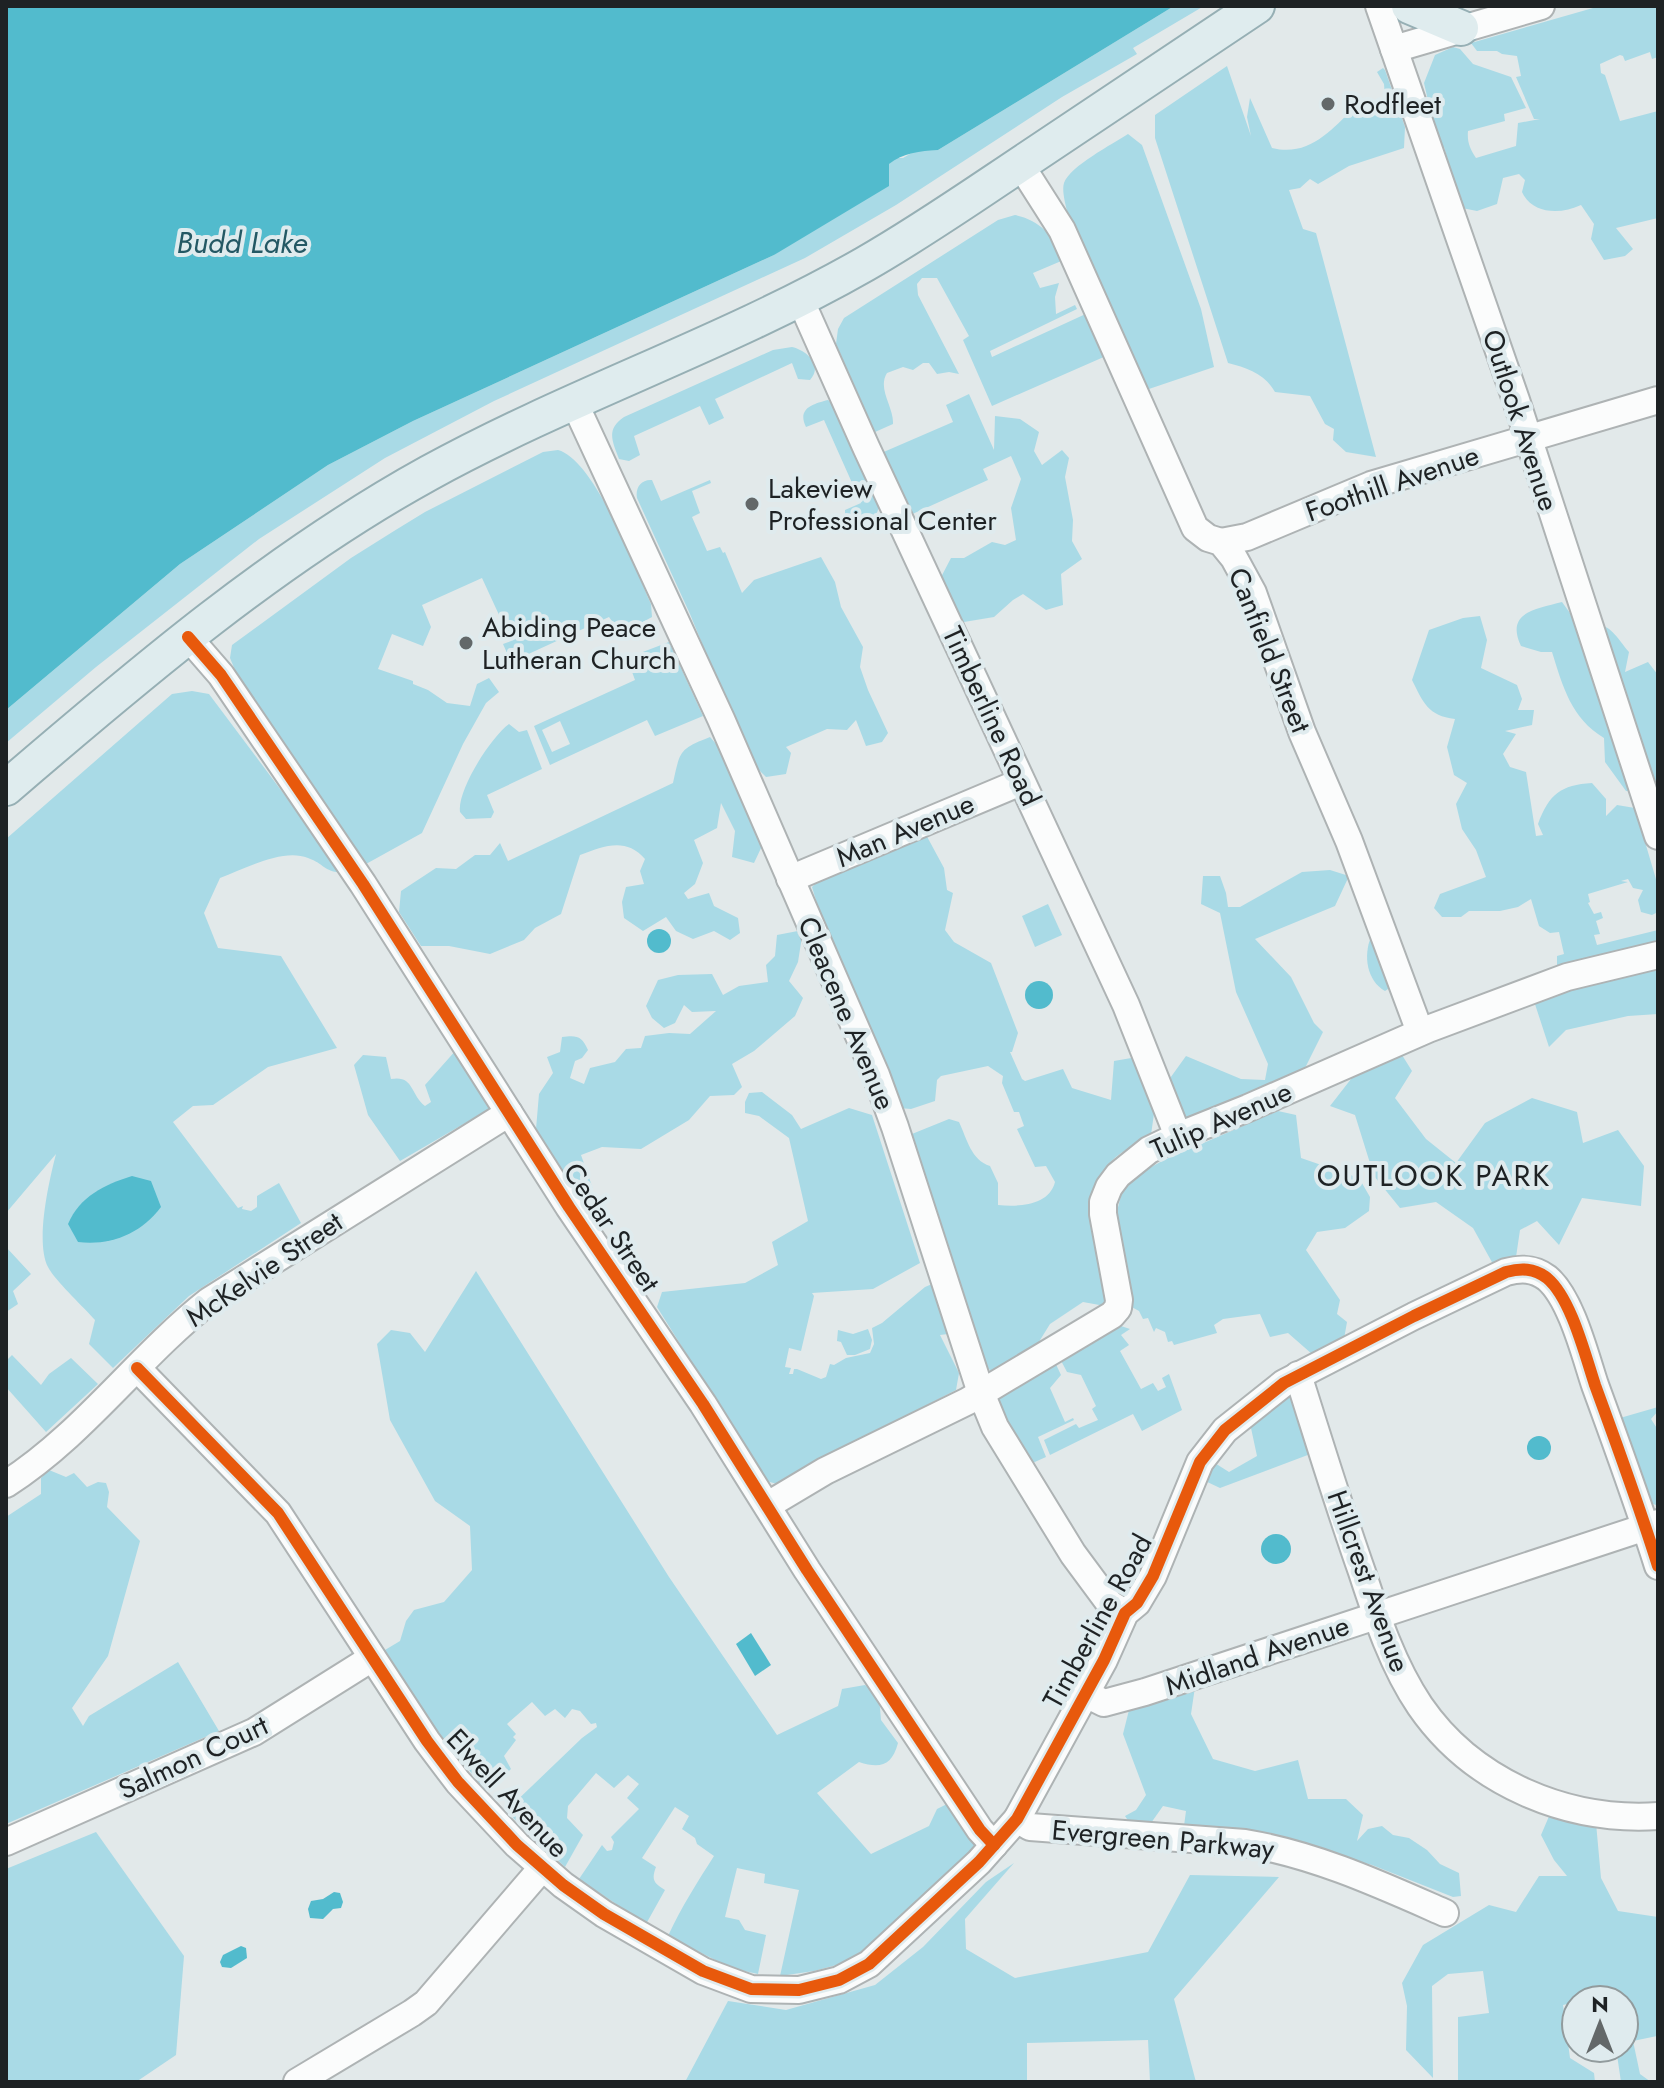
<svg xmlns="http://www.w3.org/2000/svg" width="1664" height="2088" font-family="Jost,sans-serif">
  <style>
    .green { fill: #a9dae6; fill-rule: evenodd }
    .water { fill: #52bbcd }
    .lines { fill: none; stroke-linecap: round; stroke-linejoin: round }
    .minor-casing { stroke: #aeb3b4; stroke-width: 30 }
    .major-casing { stroke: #96afb4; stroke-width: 38 }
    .minor { stroke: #fbfcfc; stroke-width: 26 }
    .major { stroke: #dfecee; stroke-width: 34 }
    .cycleway-casing { stroke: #dfebee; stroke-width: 17 }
    .cycleway { stroke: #e8590c; stroke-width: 12 }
    .poi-dot { fill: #636869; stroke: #dfebee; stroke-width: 3 }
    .labels { text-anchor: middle; stroke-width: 8; stroke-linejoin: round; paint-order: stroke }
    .poi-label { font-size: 28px; fill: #1e2224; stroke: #dfebee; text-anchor: start }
    .street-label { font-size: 28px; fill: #1e2224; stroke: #dfebee }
    .water-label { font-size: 30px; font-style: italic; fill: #245864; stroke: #dfebee }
    .neighbourhood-label { font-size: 30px; letter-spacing: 2px; fill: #1e2224; stroke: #dfebee }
  </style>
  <rect width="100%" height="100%" fill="#e2e9ea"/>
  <g class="green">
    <path d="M1174,6h30l-71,42 4,6 -75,43 -166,108 -91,53 -311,143 -109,57 -126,81 -163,128 -90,76v-33l174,-146 148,-99 85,-44 361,-166 122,-97h7l12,-7 23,-1z"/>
    <path d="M1600,6h58v51l-6,2 -2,-7 -25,9 -2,-5 -3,-1 -20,9 1,9 4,2 15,46 38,-10v107l-42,10 17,21 -8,7 -21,4 -13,-21 3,-15 -13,-19c-21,10 -49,9 -59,-13l3,-12 -6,-6 -16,4 -6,26 -20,7 -15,-3 -18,-61 -5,1 -15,-65 11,-28 18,-8 7,2 13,15 38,13 15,31 -22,6 1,7 -37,10c-1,11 2,18 8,27l40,-12 2,-23 22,-4h-6l-18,-42 5,-1 -4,-20 -15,-2 -5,-3h-20l-6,-8z"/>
    <path d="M1227,66l24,70 -4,-19 3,-19 22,50c37,9 58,-17 82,-40h9l8,5 15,-3 -2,-26 -7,-12 6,-4 2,2 20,57 -1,21 -55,18 -31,18 -8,-5 -10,9 -11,2 14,39 13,4 60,224 -30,-5 -13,-12 1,-11 -9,-5 -15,-28 -35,-4c-11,-19 -28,-24 -47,-29l-73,-225v-23z"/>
    <path d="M1128,134l14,11 59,164 13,58 -71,24c-15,-34 -88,-181 -79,-208 6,-17 49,-39 64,-49z"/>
    <path d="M1015,215c27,6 38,22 51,44l-33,14 7,15 19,-5 -4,14 1,17 19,-9 2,4 -87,42 2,6 98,-45 16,44 -114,50 -29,-66 6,-4 -32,-58h-15l-5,6 1,11 41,79 -10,-2 -12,2 -8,-11h-6l-10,7 -10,-3 -16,6c-10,16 7,34 6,51l-18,8 -39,-88 2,-15 6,-11 154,-98z"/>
    <path d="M792,347c16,4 31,19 18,33l-12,-1 -6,-16 -77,36 9,19 -15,7 -9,-19 -66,30 6,19 -11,6 -10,-2c-7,-18 -13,-30 5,-42l149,-67z"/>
    <path d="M969,394l25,56 1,-34 25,3 19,13 -5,19 8,14 20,-15 7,8 -4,19 8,43 -1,21 10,18 -21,15 2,31 -17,5 -23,-16 -10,6 -19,17 -30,5 -8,-7 -17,-34 12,-23h13l28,-16 13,3 11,-5 -5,-32 10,-29 -10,-23 -28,13 5,11 -80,36 -29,-62 74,-32 -7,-17z"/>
    <path d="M828,400l5,4 46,102c-2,15 -18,19 -31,15l-3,-4v-7l16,-7 -37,-83 -18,7c-9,-18 6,-23 22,-27z"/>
    <path d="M558,450c37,10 77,118 93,154l1,13 -31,17 -12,-17 -98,45 -8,-18 8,-3 -29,-63 -60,27 9,22 -8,19 -31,-12 -14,35 35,12v3l15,6 19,13 23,3 7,-22 12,-6 10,14 -13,11 -23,41 -41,89 -56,31 -131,-194 -5,-12 2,-13 119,-87 43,-27 31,-19 118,-60z"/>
    <path d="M652,480l9,21 49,-21 1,3 -19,8 8,22 -8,4 15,34 13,-4 3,6 2,-1 17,41 12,-13 67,-23 14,25 6,25 22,40 -3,20 8,23 20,43 -6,9 -16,4 -10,-26 -9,10 -20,-1 -41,18 5,6 -5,21 -20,3 -16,-16 -60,-147 -53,-116c-2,-10 4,-19 15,-18z"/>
    <path d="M1562,602l18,25c28,-9 33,6 49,25l-4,20 23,-10 10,13v119l-32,-3 -21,-29 -1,-24c-33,-20 -41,-51 -52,-86h-11l-20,-6c-16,-34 15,-37 41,-44z"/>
    <path d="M1480,616l7,24 -6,28 36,17 5,14 -4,11h16l-2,15 -27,6 11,3 -13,20 7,13 16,5 10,64 7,-1 -5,-11c11,-30 23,-39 54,-41l14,16v17l11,-11 18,3 23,78v26l-6,3 -11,-3 -3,-12 5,-10 -10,-2 -5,-9 -7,2 7,1 -40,12 2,8 -2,1 6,11 7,-2 2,6 -7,3 4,13 -6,1 3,10 61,-15v15l-101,23v-12l7,-2 -5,-22 -9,1 -11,-7 -8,-27 -13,8 -18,4h-31l-8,6h-19l-8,-9 6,-14 46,-17 -10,-27 -14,-21 -6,-25 11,-21 -13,-8 -7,-28 8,-28c-27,-3 -32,-17 -43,-39l17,-50 34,-12z"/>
    <path d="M669,642l34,74 -48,20 -8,-16 -97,45 -16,-39 101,-46 -8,-22zM560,721l10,23 -18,8 -10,-22z"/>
    <path d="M192,691l17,3 134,179c-21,-2 -18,-9 -35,-15 -26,-10 -63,11 -88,20l-16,35 14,35 63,8 56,92 -69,19 -55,38 -20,1 -20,16 65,86 5,-2 -1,3 9,2 6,-4v-11l22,-13 22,40 -112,73 -76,72 -24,-24 6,-24c-12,-14 -39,-38 -47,-53 -13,-25 1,-86 8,-113l-50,59v-374l166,-145z"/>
    <path d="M509,724l10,8 8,-2 15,39 -55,26 7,17 -3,6 -25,1 -6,-7c-3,-22 31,-75 49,-88z"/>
    <path d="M710,737l7,8 45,101 -8,17 -22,-6 3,-26 -14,-28 -4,25 -23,12 9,23 -8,21 -11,9 4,6 21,-6 5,13 24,12 2,15 -10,7 -16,-9 -21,8 -17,-8 -10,-14 -23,14 -19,-13 -2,-16 4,-15 18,-3 -4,-13 5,-12c-19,-22 -41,-13 -65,-4l-19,59 -26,14 -11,12 -34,14 -41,-8h-28l-22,-34 2,-21 35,-23 20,1 19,-14h15l10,-12 8,18 165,-78c7,-32 6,-34 37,-46z"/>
    <path d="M924,831l20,37 3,22 6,3 -8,37 9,12 37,21 27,70 -6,19h-2l12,27 3,2 38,-12 9,19 39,12 3,-39 23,-4 19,42 -5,36c-15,9 -34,18 -45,32 -27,34 -5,94 2,132l-3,7 -22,-4 -33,22 -13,21 -42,28 -11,-7 -1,-10 -76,-220 42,-17 10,3c8,17 12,38 31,44l8,17v22c20,2 51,1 57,-23l-9,-16 -11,1 -18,-38 7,-3 -5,-14h-5l-12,-29 1,-7 -15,-10 -47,10 -4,4 -2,21 -24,8 -12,-1 -75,-181 -12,-40 13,-13z"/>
    <path d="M1330,870l19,6 -14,30 -80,33 36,38 23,46 9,9 -19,38 -119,51 -17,-40 18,-25 55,23 24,1 3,-16 -32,-72 -16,-79 -19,-9 2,-28h17l6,17 2,14h12l62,-35z"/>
    <path d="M1048,904l14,31 -27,12 -13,-31z"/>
    <path d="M803,930l-5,32 -9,19 14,17 -8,18 -41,35 -22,13 10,23 -8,8 -24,1 -21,24 -48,29 -39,-2 -21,8 12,34 -12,12 -35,-48 -10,-24 3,-35 14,-21 -6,-16 13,-5 2,-15c15,-2 20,-1 26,13l-6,8 -7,3 -5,17 14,6 6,-16 25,-6 11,-13 15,-1 4,-12 24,-3 21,1 26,-23 -24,1 -8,-7 -9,18 -11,5 -12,-10 -6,-12 12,-26 20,-5 34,-1 11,21 16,-9 29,-4 -2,-17 9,-9 2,-21z"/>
    <path d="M1371,937l4,3 16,47 -6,4c-18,-10 -22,-35 -14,-54z"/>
    <path d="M1658,965v49l-30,2 -62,14 -17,17 -16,-49z"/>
    <path d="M457,1049l34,59 -91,53 -32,-46 -14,-50 9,-10 23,2 5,22c23,-4 19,15 34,27l6,-4 -6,-17z"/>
    <path d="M1402,1055l10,16 -17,27 31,41 30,24 29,-40 47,-25 45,14 6,31 35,-13 26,36 -3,40 -59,-8 -23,47 -22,-24 -17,9 -4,27 -13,2 -10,5 -20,-36 -37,-26 -36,6 -26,-32 -19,-61 -25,-9 28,-36z"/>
    <path d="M762,1092l30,23 9,14 48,-21 23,7 48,148 -47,26 -61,4 2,3 -13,55 -12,-3 -4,19 6,1 -2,6h4l1,-5h3l24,10 5,-2 4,-13 4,1 12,-7 24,-5 4,-9 -2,-16 10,-5 43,-36 7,-3 16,50 -8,1 19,38 -3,17 -84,43 -91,52 -15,-4 -109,-174 5,-15 83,-9 33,-18 -6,-23 36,-21 -19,-83 -30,-22 -14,-3v-11l4,-9z"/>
    <path d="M1278,1111l18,4 5,43 58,20 11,19 -1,14 -24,17 -28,4 -11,18 34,50 -3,14 10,8 -3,17 -32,15 -24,-21 -18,4 -10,-23 -37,5 -9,6 3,8 -43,12 -2,-4 -4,1 -3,-10 -9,-4 -2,4 -6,-14 -5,1 -4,-8 -11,-6 2,-11 -14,-79 6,-23 11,-15 31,-17z"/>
    <path d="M6,1247l25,27 -18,17 5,13 -12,8z"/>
    <path d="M476,1271l193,306 108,158 61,-29 4,-17 23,-4 14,11 2,24 17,23c-6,23 -18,26 -39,19l-42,31 54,61 58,-28 8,-17 14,-7 30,43 -117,107 -24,12 -26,7 -34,5 19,-86 -35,-7 1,-9 -28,-6 -12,49 14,3 6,10 21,5 -8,39 -27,-6 -63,-32c14,-30 30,-55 46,-80l-17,-12 -2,-6 -13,-9 7,-13 -14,-9 -33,51 14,9c-5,13 -2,16 9,23l-19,34 -67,-45 23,-34 5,6 5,-1 2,-8 -3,-5 28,-28 -12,-11 12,-14 -11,-9 -14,13 -18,-15 -28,33 -1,12 16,17 -18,32 -59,-56 76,-73 15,-11 -1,-4 -5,1 -11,-13 -8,-2 -7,9 -10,-9 -10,7 -13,-14 -25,22 9,10 -3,3 3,3 -12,16 7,13 -25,22 -52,-64 -49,-77 15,-9 6,-20 8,-11 30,-8 28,-32 -2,-44 -35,-25 -45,-81 -13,-76 14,-14 19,3 15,19z"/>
    <path d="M1118,1325l12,4 -9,6 8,10 -9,6 21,38 12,-6 5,8 8,-4 -4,-9 7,-4 13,36 -40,21 -9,-17 -83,41 -6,-15 32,-16 3,4 19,-8 -6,-11 4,-3 -15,-31 -14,-3 -9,-17z"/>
    <path d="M868,1329l4,11 -2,9 -15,6h-8l-6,-13 -4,-1 1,-11 15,4z"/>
    <path d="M12,1355l29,30 8,-11 22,-16 27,26 -52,48 -40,-45v-26z"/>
    <path d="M1053,1358l8,17 -11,13 15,34 8,-4 1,2 -36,17 8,20 -18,8 -13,-20 -18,-44 2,-5z"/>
    <path d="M1293,1391l20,62 -93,35 -19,-9 9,-19 19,12 28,-16 -6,-28 3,-13z"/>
    <path d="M1658,1407v4l-7,8 7,11v76l-9,-4 -29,-84z"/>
    <path d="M49,1470l17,7 8,-4 13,14 11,-5 8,1 3,9 -2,15 33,34 -32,115 -36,52 11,18 6,-10 89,-54 41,69 -213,93v-307l35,-23v-16z"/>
    <path d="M1195,1687l-4,27 22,45 42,12 43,-11 10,39h38l17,16 -6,26 11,-12 14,-3 11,9 16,3 18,12 13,14 19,9 2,23 -8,1 -81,-32 -107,-31 -81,-8 2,-15 -23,-5 -12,17 -22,-1 -4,-6 11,-6 10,-15 -23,-61 6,-24z"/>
    <path d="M1550,1814l46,9 5,55 17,33 40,6 -1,119 -24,5 7,33 11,8h-30l-5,-34h8v-48h-15l-1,-2 -32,2v2l-13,3 7,53 24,15 1,9h-137v-65l31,-4 -6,-42 -35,3 -16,12 1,92 -27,-28 1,-44 -5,-23 21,-38 66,-40 27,7 23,-36h28l-13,-16 -13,-25z"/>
    <path d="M96,1832l88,124 -8,99 -40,27h-130v-213z"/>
    <path d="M1014,1863l-49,56 1,30 49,29 133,-26 42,-77 89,2 -105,122 22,83h-46l-2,-42 -121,3v39h-342l43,-81 58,9 89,-25 48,-38 63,-65z"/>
  </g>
  <g class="water">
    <path d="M6,6h1168l-236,144c-18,1 -35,3 -49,14v22l-115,69 -361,166 -85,44 -148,99 -174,146z"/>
    <circle cx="659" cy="941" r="12"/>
    <circle cx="1039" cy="995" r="14"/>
    <path d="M132,1176l19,5 10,26c-20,27 -51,39 -83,35l-10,-18c12,-28 36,-39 64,-48z"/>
    <circle cx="1539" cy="1448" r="12"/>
    <circle cx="1276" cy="1549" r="15"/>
    <path d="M751,1633l20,32 -16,11 -19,-32z"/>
    <path d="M334,1892l6,1 3,9 -2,6 -8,1 -10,10 -13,-1 -2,-9 3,-8 12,-2z"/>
    <path d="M241,1946l5,2 1,10 -16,10 -9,-1 -2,-5 3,-7z"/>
  </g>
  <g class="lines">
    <g class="minor-casing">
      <g id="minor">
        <path d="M1379,6l137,394 142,436"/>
        <path d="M1394,49l147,-43"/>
        <path d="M1020,164l42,66 133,298 13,10 13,4 13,16 19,35 49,139 47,109 71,191"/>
        <path d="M800,299l66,148 260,558 52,131"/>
        <path d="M574,402l147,317 155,356 19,52 86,266 14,34 78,127 37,50 15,9"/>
        <path d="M1221,542l26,-5 124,-52 287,-85"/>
        <path d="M188,637l33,38 142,209 206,323 134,197 104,166 173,260 14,15"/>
        <path d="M790,879l231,-97"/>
        <path d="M137,1368l141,145 149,228 31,41 59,63 46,40 41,29 99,57 48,18 48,1 40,-10 30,-16 110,-102 38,-43 87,-159 21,-47 12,-10 16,-27 47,-114 25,-32 59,-47 130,-67 92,-44c15,-4 28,-4 41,6 24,20 38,77 48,107 22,60 44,120 63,181"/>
        <path d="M1298,1375c21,66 41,132 64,197 15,46 31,94 58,134 53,77 147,116 238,110"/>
        <path d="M6,1484c77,-49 131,-126 203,-183l300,-188"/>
        <path d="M768,1505l57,-34 143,-70 144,-86 6,-7 1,-8 -16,-86v-12l6,-15 9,-12 31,-25 29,-14 70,-28 180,-79 139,-52 91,-22"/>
        <path d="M1086,1694l18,9 41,-11 513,-169"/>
        <path d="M1017,1819l13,8 215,16c71,12 134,41 200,70"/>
        <path d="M6,1842l248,-110 118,-74"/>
        <path d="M297,2082l115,-69 14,-10 116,-135"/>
      </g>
    </g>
    <g class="major-casing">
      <g id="major">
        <path d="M1409,6l52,22"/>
        <path d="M6,788c134,-115 269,-230 423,-315 142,-78 296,-129 436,-209 56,-32 109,-69 163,-105 76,-51 152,-102 229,-153"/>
      </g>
    </g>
    <use href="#minor" class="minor"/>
    <use href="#major" class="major"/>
    <g class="cycleway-casing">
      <g id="cycleway">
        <path d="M188,637l33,38 142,209 206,323 134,197 104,166 173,260 14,15"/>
        <path d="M137,1368l141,145 149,228 31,41 59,63 46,40 41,29 99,57 48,18 48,1 40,-10 30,-16 110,-102 38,-43 87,-159 21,-47 12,-10 16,-27 47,-114 25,-32 59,-47 130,-67 92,-44c15,-4 28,-4 41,6 24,20 38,77 48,107 22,60 44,120 63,181"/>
      </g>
    </g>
    <use href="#cycleway" class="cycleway"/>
  </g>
  <g class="poi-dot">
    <circle cx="1328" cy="104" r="8"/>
    <circle cx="752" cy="504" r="8"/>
    <circle cx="466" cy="643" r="8"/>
  </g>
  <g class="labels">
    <g class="poi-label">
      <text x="1344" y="114">Rodfleet</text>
      <text x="768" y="498">Lakeview<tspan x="768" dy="32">Professional Center</tspan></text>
      <text x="482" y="637">Abiding Peace<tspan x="482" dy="32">Lutheran Church</tspan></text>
    </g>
    <g class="street-label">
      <text transform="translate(1521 420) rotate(72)" y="10">Outlook Avenue</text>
      <text transform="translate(1392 483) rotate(-19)" y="10">Foothill Avenue</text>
      <text transform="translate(1270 650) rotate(68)" y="10">Canfield Street</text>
      <text transform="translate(992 716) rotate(65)" y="10">Timberline Road</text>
      <text transform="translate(905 830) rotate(-23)" y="10">Man Avenue</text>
      <text transform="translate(847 1013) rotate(67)" y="10">Cleacene Avenue</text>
      <text transform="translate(1221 1120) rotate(-24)" y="10">Tulip Avenue</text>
      <text transform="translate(612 1227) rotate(56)" y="10">Cedar Street</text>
      <text transform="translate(264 1269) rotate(-34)" y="10">McKelvie Street</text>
      <text transform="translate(1369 1581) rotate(70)" y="10">Hillcrest Avenue</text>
      <text transform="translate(1097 1621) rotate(-61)" y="10">Timberline Road</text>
      <text transform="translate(1257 1655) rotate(-19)" y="10">Midland Avenue</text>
      <text transform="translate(193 1757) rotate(-25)" y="10">Salmon Court</text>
      <text transform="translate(508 1793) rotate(47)" y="10">Elwell Avenue</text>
      <text transform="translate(1163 1839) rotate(5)" y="10">Evergreen Parkway</text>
    </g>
    <g class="water-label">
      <text x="242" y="253">Budd Lake</text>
    </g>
    <g class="neighbourhood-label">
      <text x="1434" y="1186">OUTLOOK PARK</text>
    </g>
  </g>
  <rect width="1664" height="2088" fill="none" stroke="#1e2224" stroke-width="16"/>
  <g transform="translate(1600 2024)"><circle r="38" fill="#dfebee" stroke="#929b9d" stroke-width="2"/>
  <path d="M0-6L14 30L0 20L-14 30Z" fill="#636869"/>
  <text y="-12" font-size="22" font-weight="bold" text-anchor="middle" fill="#1e2224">N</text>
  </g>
</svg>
